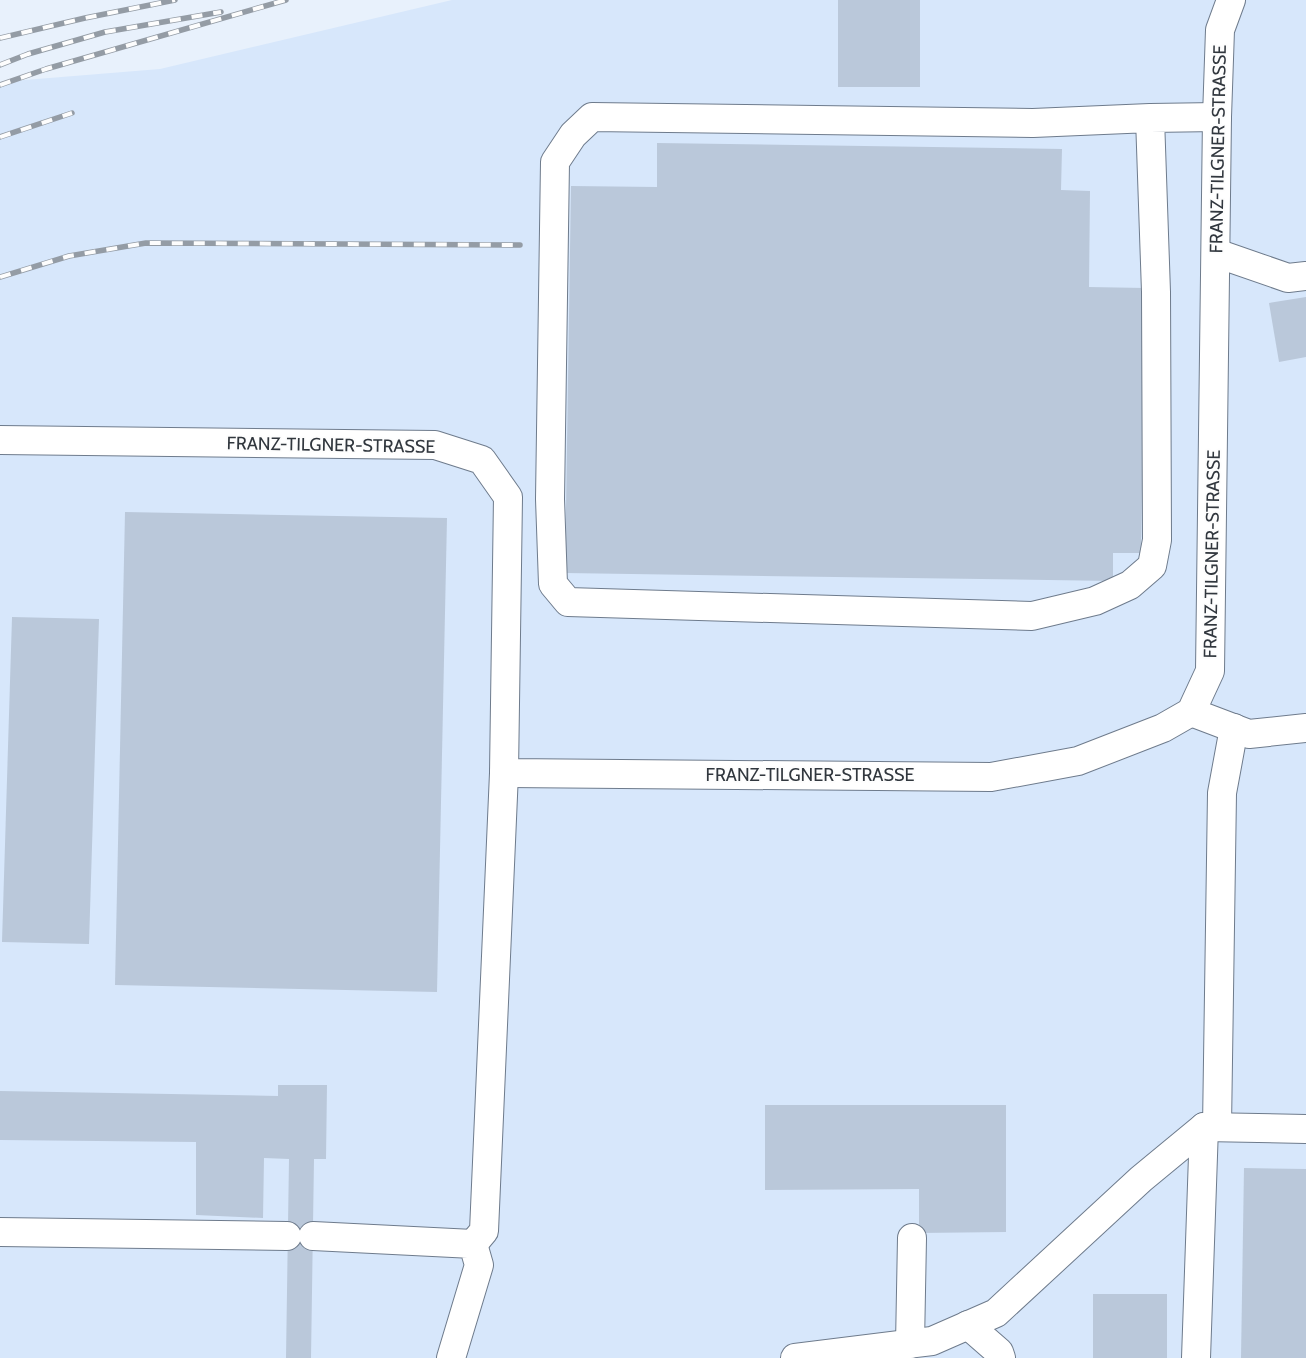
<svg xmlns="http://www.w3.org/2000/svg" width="1306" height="1358" font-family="Cabin,sans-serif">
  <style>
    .built { fill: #d7e7fb }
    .building { fill: #bac8da }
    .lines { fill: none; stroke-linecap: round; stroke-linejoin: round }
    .minor-casing { stroke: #6e7b8c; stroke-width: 30 }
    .minor { stroke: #fff; stroke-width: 28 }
    .rail-casing { stroke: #949ca5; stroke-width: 5.5 }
    .rail { stroke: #fdfdfd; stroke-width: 4; stroke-dasharray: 11; stroke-linecap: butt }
    .labels { text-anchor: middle; stroke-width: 4; stroke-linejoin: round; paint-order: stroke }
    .street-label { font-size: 18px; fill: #31373e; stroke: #fdfdfd }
  </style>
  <rect width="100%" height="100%" fill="#e8f1fc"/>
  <path class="built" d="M452,0h854v1358h-1306v-1276l160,-13z"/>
  <g class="building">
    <rect x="838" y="0" width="82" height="87"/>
    <path d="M657,143l405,6 -1,41 29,1 -1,96 56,1 -4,265h-28v28l-548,-8 6,-387 86,1z"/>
    <path d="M1306,297v60l-27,5 -10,-59z"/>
    <path d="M125,512l322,6 -10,474 -322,-7z"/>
    <path d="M12,617l87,2 -10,325 -87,-2z"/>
    <path d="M278,1085h49l-1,74h-12l-3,199h-25l3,-199 -25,-1 -1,60 -67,-3v-73l-196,-2v-49l278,5z"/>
    <path d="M765,1105h241v127l-87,1v-44l-154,1z"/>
    <path d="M1244,1168l62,1v189h-65z"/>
    <rect x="1093" y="1294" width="74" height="64"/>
  </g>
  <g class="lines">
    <g class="minor-casing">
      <g id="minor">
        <path d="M1150,118l6,174 1,248 -5,26 -22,19 -35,16 -63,15 -464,-14 -15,-18 -3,-85 5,-337 18,-27 19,-18 441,6 117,-5 67,-1"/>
        <path d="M1216,253l72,25 18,-2"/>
        <path d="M0,440l435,5 47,15 26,37 -4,276 487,4 87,-16 85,-33 28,-16 19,-41 7,-554 3,-87 11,-30"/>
        <path d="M1191,712l58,22 57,-6"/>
        <path d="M1217,1127l5,-334 12,-65"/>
        <path d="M0,1232l287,4"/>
        <path d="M313,1236l160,8 6,21 -28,93"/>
        <path d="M473,1244l11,-13 20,-458"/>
        <path d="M968,1325l31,27 2,6"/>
        <path d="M910,1344l2,-106"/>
        <path d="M795,1358l137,-17 64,-28 145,-134 63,-52 102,2"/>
        <path d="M1196,1358l8,-231"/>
      </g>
    </g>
    <use href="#minor" class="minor"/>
    <g class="rail-casing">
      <g id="rail">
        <path d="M0,38l85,-20 90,-18"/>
        <path d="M0,65l28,-11 77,-22 116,-20"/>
        <path d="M0,85l46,-16 240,-69"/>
        <path d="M0,137l72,-24"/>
        <path d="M0,277l69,-21 77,-13 374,2"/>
      </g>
    </g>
    <use href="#rail" class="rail"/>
  </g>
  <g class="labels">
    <g class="street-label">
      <text transform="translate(1218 149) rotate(-89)" y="6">FRANZ-TILGNER-STRASSE</text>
      <text transform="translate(331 445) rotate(1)" y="6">FRANZ-TILGNER-STRASSE</text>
      <text transform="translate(1212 554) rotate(-89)" y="6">FRANZ-TILGNER-STRASSE</text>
      <text x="810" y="781">FRANZ-TILGNER-STRASSE</text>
    </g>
  </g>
</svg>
